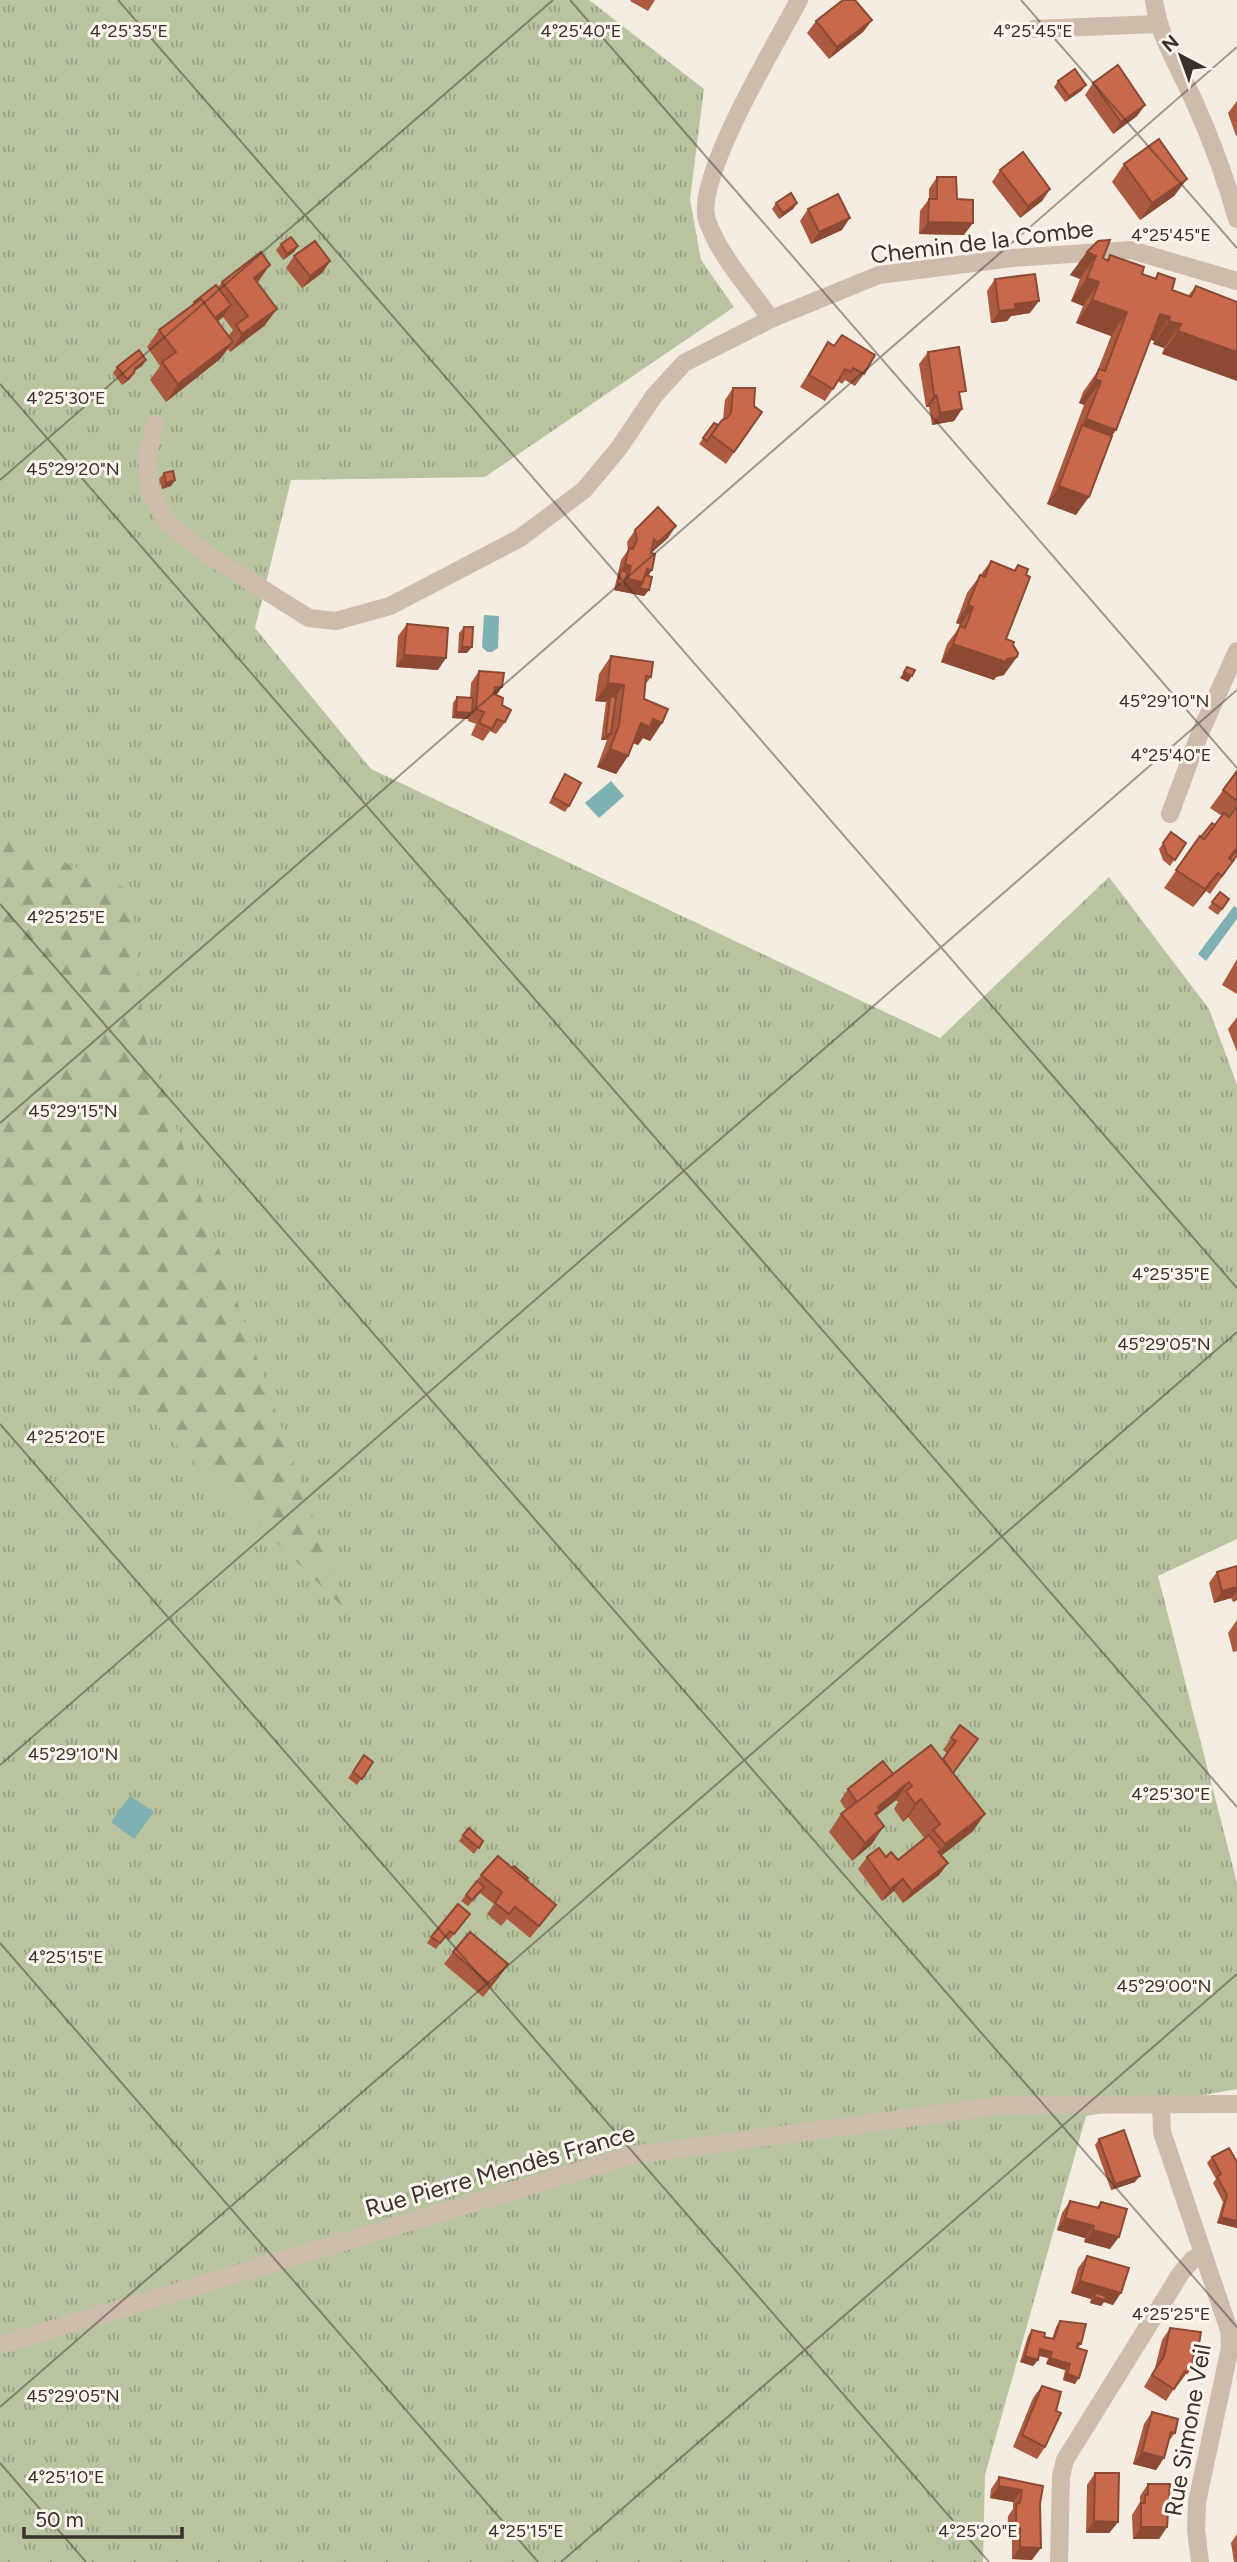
<svg xmlns="http://www.w3.org/2000/svg" width="1237" height="2562" font-family="Figtree,sans-serif">
  <style>
    .grass { fill: url(#grass-tufts) }
    .forest { fill: url(#forest-firs) }
    .water { fill: #7fb0b2 }
    .lines { fill: none; stroke-linecap: round; stroke-linejoin: round }
    .minor { stroke: #cdbbac; stroke-width: 18 }
    .wall { fill: #ac5a40; fill-rule: evenodd }
    .shaded-wall { fill: #8c4a34 }
    .building { fill: #c8694b; stroke: #8c4a34; stroke-width: 2 }
    .ticks { fill: none; stroke: #3b302b; stroke-width: 2; stroke-opacity: 0.45 }
    .labels { text-anchor: middle; stroke-width: 6; stroke-linejoin: round; paint-order: stroke }
    .street-label { font-size: 24px; fill: #3b302b; stroke: #fbf5ee }
    .ticks-label { font-size: 18px; text-anchor: middle; fill: #3b302b; stroke: #fbf5ee; stroke-width: 6; stroke-linejoin: round; paint-order: stroke }
  </style>
  <defs>
    <pattern id="grass-tufts" width="24" height="20" patternUnits="userSpaceOnUse" patternTransform="scale(1.75)"><rect width="24" height="20" fill="#b8c4a0"/><path d="M3 7l-1-3M5 7V3M7 7l1-3M15 17l-1-3M17 17v-4M19 17l1-3" fill="none" stroke="#97a083"/></pattern>
    <pattern id="forest-firs" width="22" height="20" patternUnits="userSpaceOnUse" patternTransform="scale(1.75)"><rect width="22" height="20" fill="#b8c4a0"/><path d="M5 1l3.5 6h-7zM16 11l3.5 6h-7z" fill="#97a083"/></pattern>
  </defs>
  <rect width="100%" height="100%" fill="#f4ebe1"/>
  <path class="grass" d="M0,0h589l115,89 -14,110 11,61 33,47 -249,170 -194,3 -36,148 116,141 569,269 169,-161 100,132 28,76v454l-79,37 79,307v206l-151,27 -101,359 -2,87h-983z"/>
  <path class="forest" d="M0,835l132,56 12,144 201,574 -345,-336z"/>
  <g class="water">
    <path d="M484,615l15,1 -1,32 -6,4h-5l-5,-5z"/>
    <path d="M611,781l13,15 -25,22 -14,-15z"/>
    <path d="M1234,906l3,2v11l-31,42 -8,-7z"/>
    <path d="M130,1796l24,16 -20,27 -23,-17z"/>
  </g>
  <g class="lines">
    <g class="minor">
      <path d="M1154,0c5,37 25,67 40,101 17,38 32,78 43,118"/>
      <path d="M1034,29l123,-5"/>
      <path d="M771,319c-21,-30 -53,-65 -64,-99 -13,-42 70,-178 92,-220"/>
      <path d="M155,424l-8,34 4,36 18,30 39,31 101,63 27,3 54,-15 130,-68 64,-48 35,-42 35,-52 30,-33 87,-44 108,-44 133,-17 119,-8 106,31"/>
      <path d="M1170,814l30,-81 37,-82"/>
      <path d="M1161,2106l1,26 67,198 1,18 -33,154 -1,28 4,32"/>
      <path d="M0,2345l633,-190 371,-50 233,-1"/>
      <path d="M1059,2562l2,-86 4,-16 116,-187 12,-14 10,-5"/>
    </g>
  </g>
  <g class="wall">
    <path d="M631,0h24l-7,11 -18,-10z"/>
    <path d="M872,20l-9,12 -34,27 -22,-26 9,-12z"/>
    <path d="M1058,81l28,4 -5,6 -16,11 -11,-15z"/>
    <path d="M1093,83l52,22 -8,11 -24,18 -28,-39z"/>
    <path d="M1237,101v34l-1,1 -8,-23z"/>
    <path d="M1124,164l63,15 -13,17 -34,24 -28,-38z"/>
    <path d="M1000,170l50,19 -8,12 -22,17 -28,-36z"/>
    <path d="M937,177l20,22 7,36 -45,-1 1,-23 9,-12v-10z"/>
    <path d="M776,203h21l-4,6 -14,10 -7,-10z"/>
    <path d="M808,209l34,21 -31,14 -11,-23z"/>
    <path d="M281,244l17,2 -4,6 -11,8 -7,-10z"/>
    <path d="M1087,252l19,8 4,-5 32,19 12,5 4,-6 14,17 16,6 8,-10 41,16 -75,52 2,-6 -11,-4 1,-3 -4,-2 -38,97 -36,79 -29,-11 37,-99 -5,-2 4,-11 14,-20 14,-36 -35,-13 7,-17 -12,-5 9,-22 -10,-4z"/>
    <path d="M294,256l36,5 -8,12 -20,15 -16,-20z"/>
    <path d="M995,279l35,34 -19,3 -4,5 -16,2 -4,-32z"/>
    <path d="M222,282l35,1 20,26 -13,17 -34,26 -2,-3 -8,10 -54,43 -16,-22 10,-14 -13,-19 12,-17 33,-25 2,-3 24,-14zM223,317l10,13 -5,6 -10,-15z"/>
    <path d="M842,335l22,39 -9,12 -10,-6 -3,4 -4,-3 -13,20 -25,-14 28,-45 6,4z"/>
    <path d="M928,352l32,46 2,11 -8,12 -22,4 -3,-18h-3l-7,-43z"/>
    <path d="M146,360l-4,6 -8,5 -4,8 -8,6 -9,-12 4,-6z"/>
    <path d="M733,388l21,18 8,6 -36,52 -27,-20 15,-21 4,2 5,-6 2,-19z"/>
    <path d="M164,473l11,7 -4,6 -9,3 -3,-10z"/>
    <path d="M635,530l33,8 -17,15 1,17 -4,6 1,14 -5,6 -30,-6 7,-30 7,-10 -1,-8z"/>
    <path d="M991,561l23,9 4,-5 -12,74 -2,36 -8,2 -2,3 -53,-18 6,-18 14,-19 -5,-2 11,-30z"/>
    <path d="M407,624l31,46 -42,-3 2,-31z"/>
    <path d="M464,627l3,26h-9l1,-20z"/>
    <path d="M611,656l40,21 -6,8 -1,14 18,24 -12,18 -7,-3 -5,7 -5,-2 -5,13 -12,18 -19,-7 10,-27h-6l5,-38 -11,-1 4,-27z"/>
    <path d="M479,671l17,24 6,10 3,17 -9,12 -6,-3 -7,10 -12,-6 5,-11 -8,-3v-2l-16,-1 1,-15 4,-6 13,1 1,-15z"/>
    <path d="M1237,771v85l-27,38 -4,-3 -13,16 -29,-19 36,-52 1,1 14,-12 7,-9 -12,-8z"/>
    <path d="M565,774l4,32 -4,6 -16,-9z"/>
    <path d="M1171,832l15,11 -16,23 -7,-6 -4,-11z"/>
    <path d="M1220,892l9,7 -11,16 -10,-7z"/>
    <path d="M1237,959v35l-15,-9z"/>
    <path d="M1237,1017v35l-9,-23z"/>
    <path d="M1237,1566v34l-4,2 -2,-4 -17,5 -5,-20 8,-11z"/>
    <path d="M1237,1620v31l-4,1 -5,-19z"/>
    <path d="M960,1725l-6,49 31,40 -13,18 -31,24 7,7 -9,12 -36,28 -9,-12 -12,10 -24,-32 9,-12h19l12,3 27,-21 -17,-22 -5,5 -9,-13 4,-7 -2,-2 -20,16 -4,28 -20,17 -23,-29 12,-18 5,-4 -6,-9 8,-12 95,-30 4,-6 -4,-3z"/>
    <path d="M364,1755l9,7 -16,23 -9,-7z"/>
    <path d="M463,1835l20,6 -9,13 -15,-13z"/>
    <path d="M481,1875l45,5 21,37 -17,21 -23,-19 -6,7 -14,-12 7,-10 -14,-11 -12,13 -7,-5z"/>
    <path d="M466,1920l-17,20 -4,-3 -9,12 -9,-6 4,-6z"/>
    <path d="M453,1952l47,24 -17,21 -39,-33z"/>
    <path d="M1099,2139l36,43 -24,8 -16,-45z"/>
    <path d="M1229,2148l8,80 -20,-5 6,-21 -10,-19 3,-4 -9,-16 5,-6z"/>
    <path d="M1070,2201l26,7 5,-6 9,47 -26,-7 1,-4 -28,-8 5,-17z"/>
    <path d="M1087,2256l26,49 -9,-3 -3,4 -11,-3 1,-4 -20,-6 7,-25z"/>
    <path d="M1060,2321l21,23 -3,4 -3,36 -12,-4 2,-10 -19,-6 2,-6 -9,-2 -1,4 -5,6 -13,-4 8,-26 4,-6 12,7 8,2 4,-12z"/>
    <path d="M1170,2328l29,16 -6,9 -1,13 -14,19 -1,-1 -11,17 -22,-14 11,-19 7,-28z"/>
    <path d="M1042,2386l14,25 -11,36 -8,12 -24,-12 20,-49z"/>
    <path d="M1152,2412l23,21 -7,9 -4,16 -8,12 -23,-6 11,-40z"/>
    <path d="M1095,2473l23,49 -9,11h-23l1,-48z"/>
    <path d="M999,2477l44,9 -11,74 -20,-1v-20l-5,-1 1,-22 5,-7v-7l-23,-4 1,-9z"/>
    <path d="M1148,2484l19,43 -8,12h-26l-1,-24 8,-13v-6z"/>
    <path d="M1237,2534v28h-3l-3,-19z"/>
  </g>
  <g class="shaded-wall">
    <path d="M872,20l-9,12 -34,27 8,-12z"/>
    <path d="M1086,85l-5,6 -16,11 4,-6z"/>
    <path d="M1145,105l-8,11 -24,18 8,-12z"/>
    <path d="M1187,179l-13,17 -34,24 12,-17z"/>
    <path d="M1050,189l-8,12 -22,17 8,-12z"/>
    <path d="M797,203l-4,6 -14,10 4,-6z"/>
    <path d="M850,218l-8,12 -31,14 8,-12z"/>
    <path d="M928,222l45,1 -9,12 -45,-1z"/>
    <path d="M298,246l-4,6 -11,8 4,-6z"/>
    <path d="M1087,252l9,4 -16,23 -10,-4z"/>
    <path d="M330,261l-8,12 -20,15 8,-12z"/>
    <path d="M270,265l-12,17 -17,14 13,-18z"/>
    <path d="M1087,278l12,4 -16,24 -12,-5z"/>
    <path d="M1092,300l35,12 -16,24 -35,-13z"/>
    <path d="M1039,301l-9,12 -19,3 -4,5 -16,2 8,-12 16,-7z"/>
    <path d="M231,305l-8,12 -22,17 9,-12z"/>
    <path d="M277,309l-13,17 -34,26 12,-18z"/>
    <path d="M1160,314l10,3 -16,24 -10,-4z"/>
    <path d="M1169,321l12,3 -17,24 -11,-4z"/>
    <path d="M1178,331l59,21v29l-75,-27z"/>
    <path d="M233,342l-13,17 -54,43 12,-18z"/>
    <path d="M146,360l-4,6 -12,8 5,-6z"/>
    <path d="M134,373l-4,6 -8,6 5,-6z"/>
    <path d="M1095,379l6,2 -17,24 -5,-2z"/>
    <path d="M934,395l3,1 -8,11h-3z"/>
    <path d="M962,409l-8,12 -22,4 8,-12z"/>
    <path d="M1086,419l30,11 -16,24 -18,-29z"/>
    <path d="M175,480l-4,6 -9,3 4,-6z"/>
    <path d="M1059,486l30,11 -13,18 -29,-11z"/>
    <path d="M676,526l-8,12 -19,17 8,-12z"/>
    <path d="M625,564l6,2 -8,12 -2,-8z"/>
    <path d="M647,569l5,1 -8,12z"/>
    <path d="M628,579l15,3 6,8 -5,6 -30,-6 4,-6 6,1z"/>
    <path d="M968,605l5,2 -12,18 -5,-2z"/>
    <path d="M953,644l54,15 10,-2 -13,18 -8,2 -2,3 -53,-18z"/>
    <path d="M462,647h10l-5,6h-9z"/>
    <path d="M404,655l42,3 -8,12 -42,-3z"/>
    <path d="M904,672l8,4 -4,6 -8,-4z"/>
    <path d="M608,683l16,2 -13,18 -1,-7 -4,6 -11,-1z"/>
    <path d="M495,687h7l-8,12z"/>
    <path d="M456,712l16,1 -4,6 -16,-1z"/>
    <path d="M653,719l9,4 -12,18 -7,-3 -5,7 -10,-4 13,-18z"/>
    <path d="M606,734h5l-4,6h-6z"/>
    <path d="M610,749l18,7 -12,18 -19,-7z"/>
    <path d="M1218,873l-12,18 -13,16 12,-18z"/>
    <path d="M1237,1587v13l-4,2 4,-6 -1,-4 -5,6 -17,5 8,-12z"/>
    <path d="M909,1782l-13,18 -20,16 -9,12 11,-21z"/>
    <path d="M921,1799l-13,18 -5,5 12,-18z"/>
    <path d="M985,1814l-13,18 -42,32 15,-20z"/>
    <path d="M884,1826l-12,18 -20,17 13,-18z"/>
    <path d="M948,1863l-9,12 -36,28 9,-12z"/>
    <path d="M903,1879l-9,12 -12,10 8,-12z"/>
    <path d="M1140,2176l-5,6 -24,8 4,-6z"/>
    <path d="M1221,2217l16,4v7l-20,-5z"/>
    <path d="M1065,2218l29,8 -9,12 -28,-8z"/>
    <path d="M1093,2230l26,7 -9,12 -26,-7z"/>
    <path d="M1080,2281l41,12 -8,12 -9,-3 -3,4 -11,-3 4,-6 1,-4 -4,6 -20,-6z"/>
    <path d="M1040,2349l12,3 -4,6 -12,-3z"/>
    <path d="M1025,2356l13,4 -5,6 -13,-4z"/>
    <path d="M1050,2358l20,6 -5,6 -19,-6z"/>
    <path d="M1067,2374l12,4 -4,6 -12,-4z"/>
    <path d="M1142,2452l22,6 -8,12 -23,-6z"/>
    <path d="M999,2486l23,4 -9,12 -23,-4z"/>
    <path d="M1094,2521l24,1 -9,11h-23z"/>
    <path d="M1016,2527h4l-8,12 -5,-1z"/>
    <path d="M1141,2527h26l-8,12h-26z"/>
    <path d="M1020,2547l21,1 -9,12 -20,-1z"/>
  </g>
  <g class="building">
    <path d="M843,0h12l17,20 -35,27 -21,-26z"/>
    <path d="M1118,65l27,40 -24,17 -28,-39z"/>
    <path d="M1075,69l11,16 -17,11 -11,-15z"/>
    <path d="M1159,139l28,40 -35,24 -28,-39z"/>
    <path d="M1023,152l27,37 -22,17 -28,-36z"/>
    <path d="M937,177h19l1,22 16,1v23l-45,-1 1,-23h8z"/>
    <path d="M791,193l6,10 -14,10 -7,-10z"/>
    <path d="M838,194l12,24 -31,14 -11,-23z"/>
    <path d="M291,237l7,9 -11,8 -6,-10z"/>
    <path d="M1110,240l-7,18 5,3 2,-6 34,12 -2,7 14,5 2,-6 17,6 -3,11 19,7 5,-11 41,16v50l-59,-21 3,-7 -12,-3 1,-4 -10,-3 -44,116 -30,-11 15,-38 -6,-2 4,-10 6,2 22,-59 -35,-12 7,-18 -12,-4 9,-22 -9,-4 11,-11z"/>
    <path d="M315,241l15,20 -20,15 -16,-20z"/>
    <path d="M261,252l9,13 -16,13 23,31 -35,25 -6,-9 12,-9 -26,-34z"/>
    <path d="M1035,274l4,27 -24,3 1,5 -17,2 -4,-32z"/>
    <path d="M216,285l15,20 -16,13 -14,-19 -6,4 -1,-1z"/>
    <path d="M201,299l32,43 -55,42 -16,-22 14,-10 -17,-22z"/>
    <path d="M842,335l33,20 -11,19 -11,-6 -2,4 -6,-3 -12,20 -24,-14 19,-33 6,4z"/>
    <path d="M959,347l7,44 -7,1 3,17 -22,4 -3,-17 -3,-1 -6,-43z"/>
    <path d="M139,350l7,10 -11,8 -1,5 -7,6 -10,-12z"/>
    <path d="M733,388h22l-1,18 8,6 -28,40 -23,-17 11,-15 5,-2 4,-5z"/>
    <path d="M714,423l4,2 -11,16 -4,-3z"/>
    <path d="M1082,425l30,11 -23,61 -30,-11z"/>
    <path d="M173,471l2,9 -9,3 -2,-10z"/>
    <path d="M658,507l18,19 -19,17 -3,-4 -3,14 4,1 -3,16 -5,-1 -4,13 -15,-3 3,-13 -6,-2 4,-16 4,1 4,-9 -2,-10z"/>
    <path d="M991,561l24,10 3,-6 10,4 -2,6 4,2 -24,62 8,3 -1,3 5,8 -1,4 -10,2 -1,3 -53,-18 7,-18 5,2 8,-21 -5,-2 12,-30 5,2z"/>
    <path d="M621,570l6,2 -3,13 -6,-1z"/>
    <path d="M645,575l7,2 -3,13 -10,-2 4,-6z"/>
    <path d="M407,624l41,4 -2,30 -42,-3z"/>
    <path d="M464,627h9l-1,20h-10z"/>
    <path d="M611,656l42,6 -2,15 -5,-1 -2,23 24,10 -6,14 -9,-4 -3,8 -9,-4 -13,33 -18,-7 9,-24 5,-40 -16,-2z"/>
    <path d="M907,667l8,3 -3,6 -8,-4z"/>
    <path d="M479,671l25,2 -2,14h-7l-1,7 9,4 -1,7 9,5 -6,12 -8,-3 -5,10 -13,-6 5,-11 -8,-3z"/>
    <path d="M610,696l6,1 -5,37h-5z"/>
    <path d="M457,697l16,1 -1,15 -16,-1z"/>
    <path d="M1237,771v30l-14,-11z"/>
    <path d="M565,774l16,9 -12,23 -16,-9z"/>
    <path d="M1237,807v41l-8,10 4,3 -11,15 -4,-3 -13,16 -29,-19 24,-34 4,3 20,-26 5,4z"/>
    <path d="M1212,823l3,2 -11,14 -3,-2z"/>
    <path d="M1171,832l15,11 -11,17 -8,-6 -4,-11z"/>
    <path d="M1237,849v6l-4,6 -3,-2z"/>
    <path d="M1220,892l9,7 -7,10 -10,-7z"/>
    <path d="M1237,1566v21l-15,4 -5,-19z"/>
    <path d="M960,1725l18,14 -25,34 -10,-14 13,-18 -5,-3z"/>
    <path d="M931,1745l54,69 -40,30 -12,-14 7,-6 -19,-25 -6,5 -9,-13 6,-5 -3,-4 -31,25 2,3 -5,4 9,12 -19,17 -24,-29z"/>
    <path d="M364,1755l9,7 -11,17 -9,-7z"/>
    <path d="M883,1761l10,13 -36,28 -9,-13z"/>
    <path d="M469,1828l14,13 -4,7 -16,-13z"/>
    <path d="M929,1835l12,15 -3,2 10,11 -36,28 -9,-12 -13,10 -23,-32 12,-9 7,9 5,-5 7,8z"/>
    <path d="M498,1856l58,49 -17,21 -24,-19 -6,7 -14,-11 7,-11 -21,-17z"/>
    <path d="M514,1866l14,12 -2,2 -14,-12z"/>
    <path d="M477,1881l7,6 -12,13 -6,-5z"/>
    <path d="M458,1904l12,10 -16,20 -4,-3 -10,12 -9,-6z"/>
    <path d="M470,1932l38,32 -17,21 -38,-33z"/>
    <path d="M1124,2130l16,46 -25,8 -16,-45z"/>
    <path d="M1229,2148l8,14v59l-16,-4 6,-22 -10,-18 4,-3 -9,-17z"/>
    <path d="M1070,2201l29,7 2,-6 26,7 -8,28 -26,-7 1,-4 -29,-8z"/>
    <path d="M1087,2256l42,12 -8,25 -41,-12z"/>
    <path d="M1095,2293l11,3 -1,4 -11,-3z"/>
    <path d="M1060,2321l26,3 -5,20 -3,-1 -1,5 10,3 -8,27 -12,-4 3,-10 -20,-6 2,-6 -12,-3 -2,11 -13,-4 7,-26 13,3 -1,4 10,2z"/>
    <path d="M1170,2328l31,4 -2,12h-4l-3,22 -5,7 -2,-2 -11,18 -22,-14 12,-19z"/>
    <path d="M1042,2386l19,6 -5,19 5,2 -16,34 -23,-12z"/>
    <path d="M1152,2412l26,7 -3,14 -4,-1 -7,26 -22,-6z"/>
    <path d="M1095,2473h24l-1,49 -24,-1z"/>
    <path d="M999,2477l44,9 -3,18 1,44 -21,-1v-20h-4v-23l4,-1 2,-13 -23,-4z"/>
    <path d="M1148,2484h22l-3,43h-26v-24h4v-8h3z"/>
  </g>
  <path class="ticks" d="M118,0l1119,1288M570,0l667,768M1021,0l216,248M0,384l1237,1423M0,480l553,-480M0,904l1237,1423M0,1123l1237,-1076M0,1424l989,1138M0,1765l1237,-1075M0,1943l538,619M0,2407l1237,-1075M0,2463l86,99M561,2562l676,-588"/>
  <g class="labels">
    <g class="street-label">
      <text transform="translate(982 242) rotate(-7)" y="8">Chemin de la Combe</text>
      <text transform="translate(500 2171) rotate(-16)" y="8">Rue Pierre Mendès France</text>
      <text transform="translate(1188 2430) rotate(-80)" y="8">Rue Simone Veil</text>
    </g>
  </g>
  <g class="ticks-label">
    <text x="129" y="37">4°25'35"E</text>
    <text x="581" y="37">4°25'40"E</text>
    <text x="1033" y="37">4°25'45"E</text>
    <text x="1171" y="241">4°25'45"E</text>
    <text x="66" y="404">4°25'30"E</text>
    <text x="73" y="475">45°29'20"N</text>
    <text x="1164" y="707">45°29'10"N</text>
    <text x="1171" y="761">4°25'40"E</text>
    <text x="66" y="923">4°25'25"E</text>
    <text x="73" y="1117">45°29'15"N</text>
    <text x="1171" y="1280">4°25'35"E</text>
    <text x="1164" y="1350">45°29'05"N</text>
    <text x="66" y="1443">4°25'20"E</text>
    <text x="73" y="1760">45°29'10"N</text>
    <text x="1171" y="1800">4°25'30"E</text>
    <text x="66" y="1963">4°25'15"E</text>
    <text x="1164" y="1992">45°29'00"N</text>
    <text x="1171" y="2320">4°25'25"E</text>
    <text x="73" y="2402">45°29'05"N</text>
    <text x="66" y="2483">4°25'10"E</text>
    <text x="526" y="2537">4°25'15"E</text>
    <text x="978" y="2537">4°25'20"E</text>
  </g>
  <g transform="translate(1181 56) rotate(319)" stroke="#fbf5ee" stroke-width="5" paint-order="stroke">
  <path d="M0-5L12 26L0 18L-12 26Z" fill="#3b302b"/>
  <text y="-10" font-size="19" font-weight="bold" text-anchor="middle" fill="#3b302b">N</text>
  </g>
  <path d="M24 2527v10h158v-10" fill="none" stroke="#3b302b" stroke-width="3.5"/>
  <text x="35" y="2527" font-size="21" fill="#3b302b" stroke="#fbf5ee" stroke-width="5" paint-order="stroke">50 m</text>
</svg>
